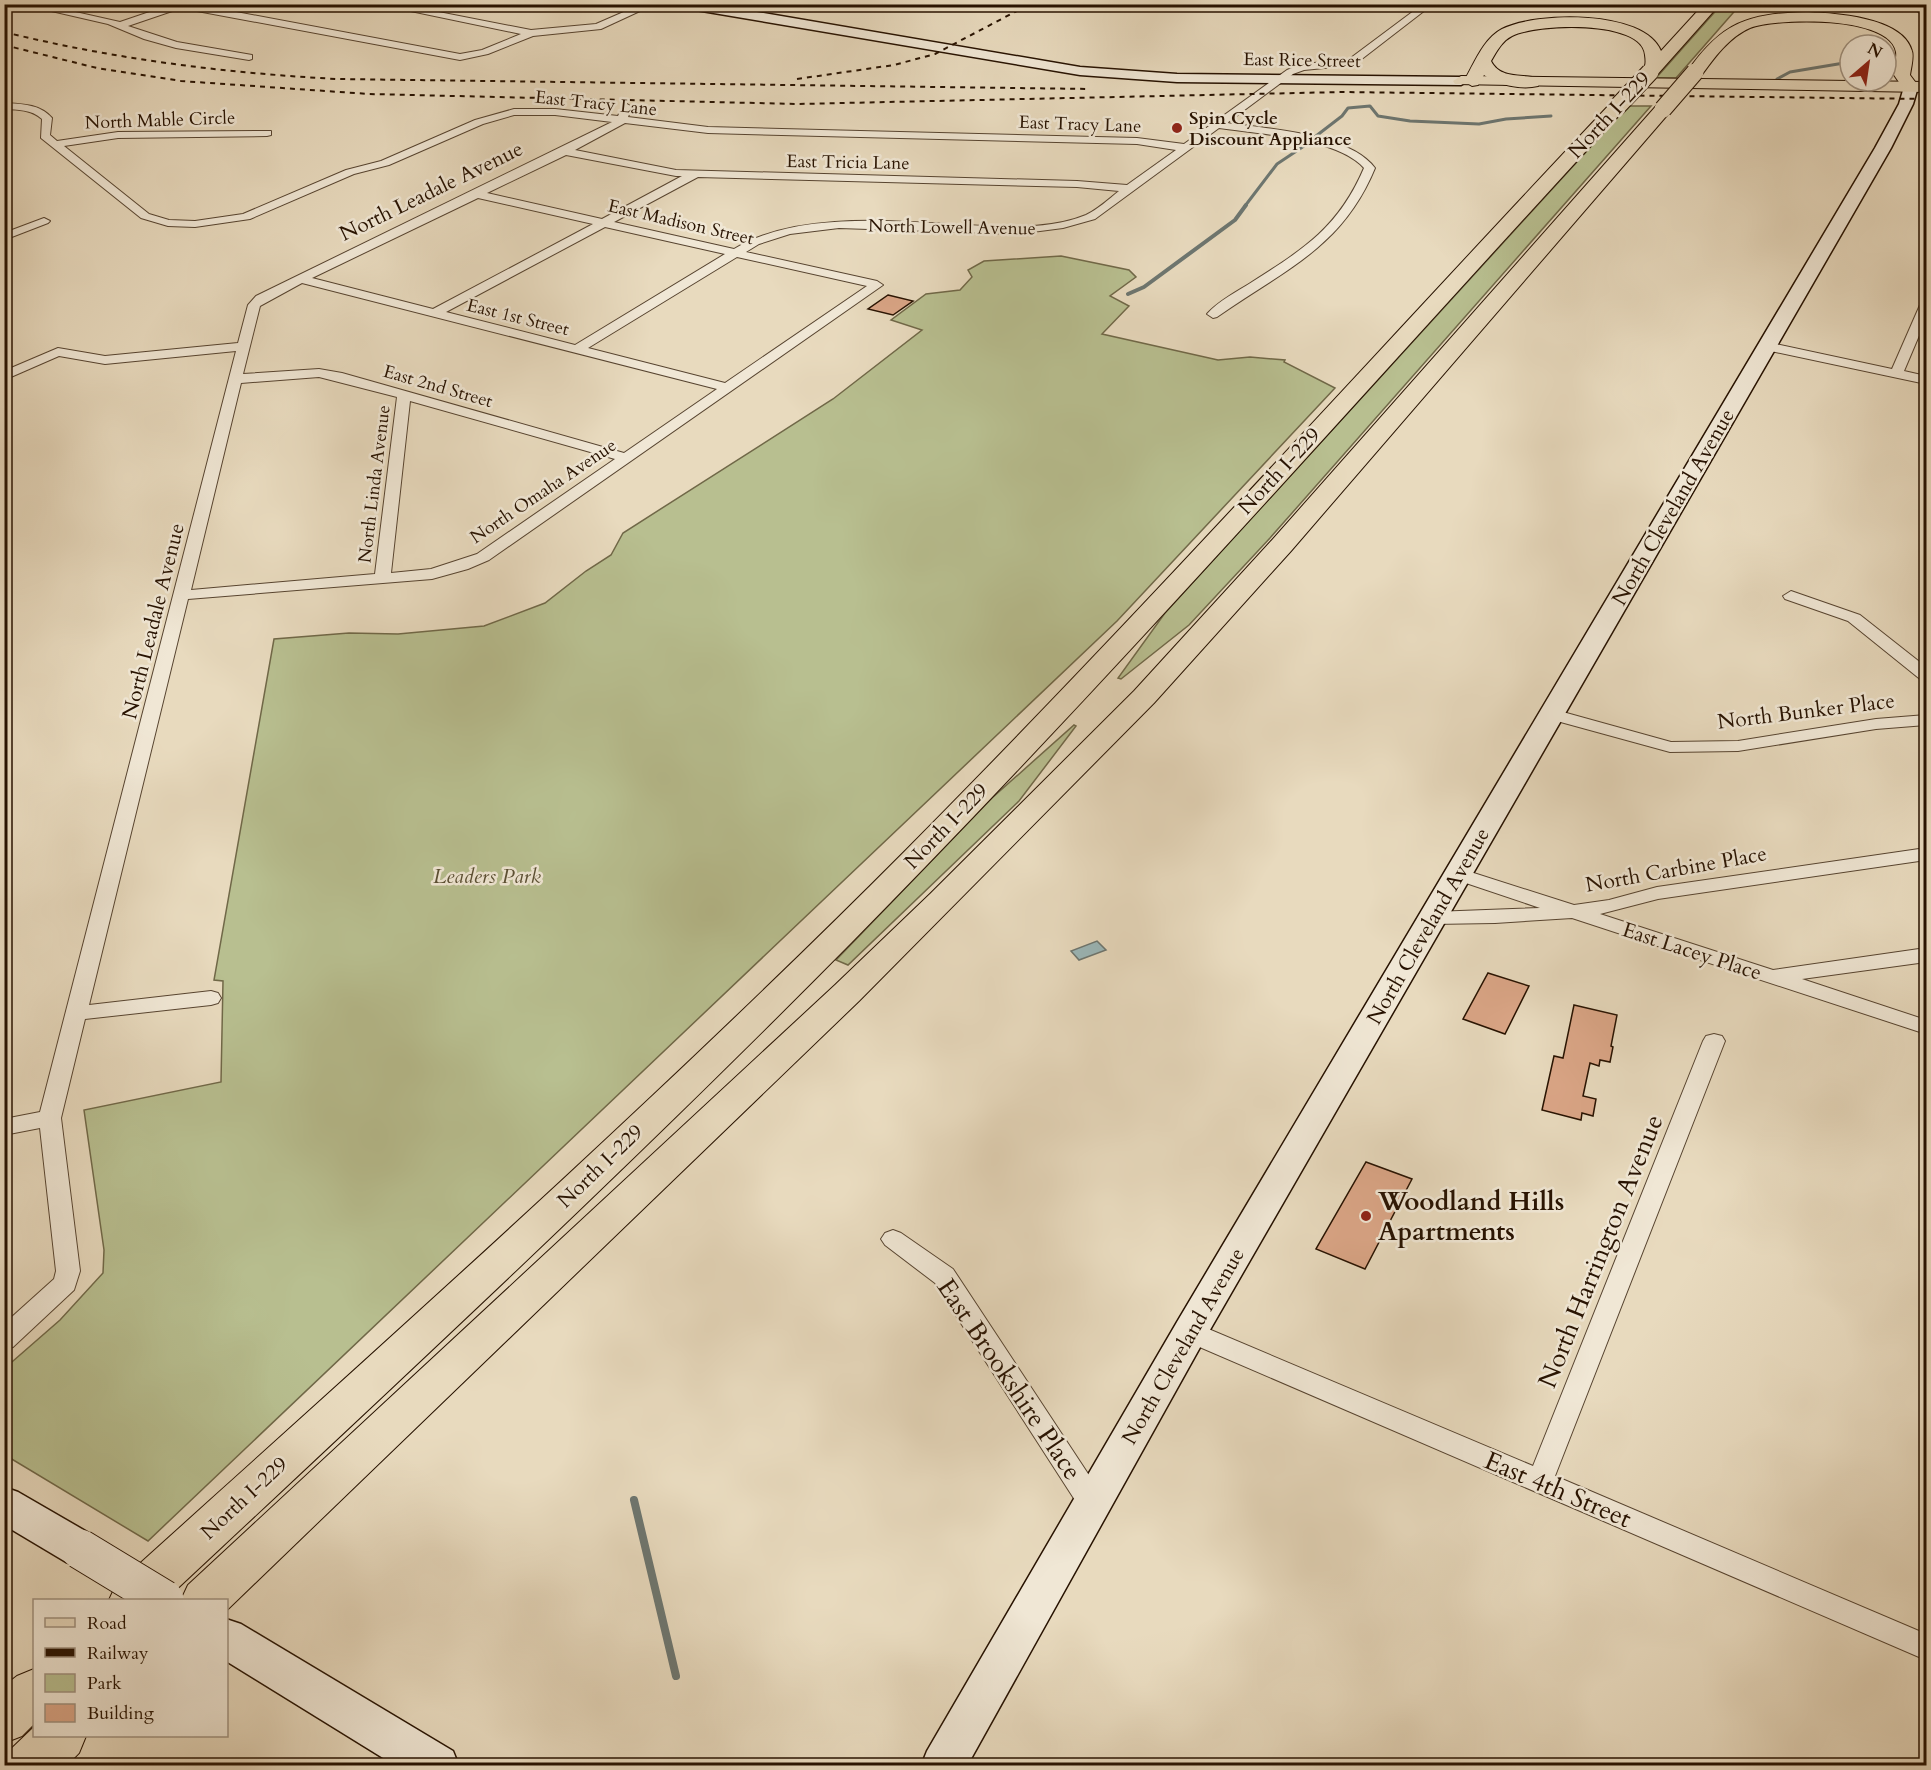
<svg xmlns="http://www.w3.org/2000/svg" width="1931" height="1770" font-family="Cardo,serif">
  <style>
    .green { fill: #b8bf90; stroke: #706848; stroke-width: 1.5 }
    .water { fill: #9bb8ba; stroke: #6d7670; stroke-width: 1.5 }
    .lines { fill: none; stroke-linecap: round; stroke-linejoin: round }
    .stream-far2 { stroke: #6d7670; stroke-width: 3 }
    .stream-far1 { stroke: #6d7670; stroke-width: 4 }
    .stream { stroke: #6d7670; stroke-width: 8 }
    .building { fill: #dba687; stroke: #271201; stroke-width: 1.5 }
    .street-casing { stroke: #574430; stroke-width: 2 }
    .secondary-casing { stroke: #271201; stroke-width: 3 }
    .primary-casing { stroke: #271201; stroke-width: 2 }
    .highway-casing { stroke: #271201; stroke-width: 2 }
    .street { fill: #f0e7d5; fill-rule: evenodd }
    .secondary { fill: #f0e7d5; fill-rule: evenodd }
    .primary { fill: #e8dabe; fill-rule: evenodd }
    .highway { fill: #e8dabe; fill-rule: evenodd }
    .rail { stroke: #271201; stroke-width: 2; stroke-dasharray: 5 5; stroke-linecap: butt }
    .secondary-bridge-casing { stroke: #271201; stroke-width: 41; stroke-linecap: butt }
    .highway-bridge-casing { stroke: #271201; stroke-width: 19; stroke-linecap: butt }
    .secondary-bridge { stroke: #f0e7d5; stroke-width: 39 }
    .highway-bridge { stroke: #e8dabe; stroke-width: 17 }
    .poi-dot { fill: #8f2418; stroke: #f0e7d5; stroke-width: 2 }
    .labels { text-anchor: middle; stroke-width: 5; stroke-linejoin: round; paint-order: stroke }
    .far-street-label { font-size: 18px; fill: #271201; stroke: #f0e7d5 }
    .far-poi-label { font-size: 18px; font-weight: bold; fill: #271201; stroke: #f0e7d5; text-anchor: start }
    .street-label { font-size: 21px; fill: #271201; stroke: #f0e7d5 }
    .park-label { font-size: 21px; font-style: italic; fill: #5a4f33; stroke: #f0e7d5 }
    .near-poi-label { font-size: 26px; font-weight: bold; fill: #271201; stroke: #f0e7d5; text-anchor: start }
    .near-street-label { font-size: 26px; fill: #271201; stroke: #f0e7d5 }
  </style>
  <rect width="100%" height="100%" fill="#e8dabe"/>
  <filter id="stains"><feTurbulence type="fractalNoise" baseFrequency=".00333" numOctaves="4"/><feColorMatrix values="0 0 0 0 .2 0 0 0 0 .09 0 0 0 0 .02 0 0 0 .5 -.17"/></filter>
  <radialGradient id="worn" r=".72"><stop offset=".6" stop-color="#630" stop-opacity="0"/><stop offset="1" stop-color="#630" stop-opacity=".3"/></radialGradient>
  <g class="green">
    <path d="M1721,5h19l-64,73h-20z"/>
    <path d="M1628,106h23l-381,432 -81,87 -68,54 -3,-1 47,-65z"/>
    <path d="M1061,256l68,14 7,7 -26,19 19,10 -27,28 116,26 32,-3 35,3 -1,2 51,26 -218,233 -969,920 -143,-86v-87l55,-48 43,-47 1,-23 -20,-140 137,-28 2,-101 -9,-1 60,-341 75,-6 49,1 86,-8 61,-23 41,-32 25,-16 12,-22 210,-134 89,-69 -31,-10 35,-26 34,-4 12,-13 -4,-7 16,-9z"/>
    <path d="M1074,725l2,1 -57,75 -171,164 -12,-5 156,-162z"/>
  </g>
  <path class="water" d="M1097,941l9,9 -27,10 -8,-9z"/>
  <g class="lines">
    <g class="stream-far2">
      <path d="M1908,4l17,12 -3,6 4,2"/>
      <path d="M1886,58h5"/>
      <path d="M1777,79l13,-7 60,-10"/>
      <path d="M1316,136l26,-20 6,-8 22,-2 8,10 32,5 69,3 27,-5 45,-3"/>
      <path d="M1245,206l32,-42 27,-18"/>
    </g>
    <path class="stream-far1" d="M1128,294l16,-7 91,-67 11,-15"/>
    <path class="stream" d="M634,1500l42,176"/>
  </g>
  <g class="building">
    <path d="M888,295l25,6 -20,14 -25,-6z"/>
    <path d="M1488,973l41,13 -24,48 -42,-15z"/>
    <path d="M1574,1005l43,10 -6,31 2,1 -3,15 -10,-2 -1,6 -9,-3 -7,33 13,3 -3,17 -11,-3 -1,7 -39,-10 12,-54 9,2z"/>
    <path d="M1366,1162l46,17 -47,90 -49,-20z"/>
  </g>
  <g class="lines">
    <g class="street-casing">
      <g id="street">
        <path d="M21,4h19l80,18 53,-18h21l266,50 22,-4 39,-16 -144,-30h21l133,26 65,-6 46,-20h13l-54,25 -68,7 -45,18 -28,6 -279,-52 -53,18 49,16 75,13v4l-3,1 -73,-12 -32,-9 -36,-15z"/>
        <path d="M754,4h12l-23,12 -8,-2z"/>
        <path d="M1423,4h10l-79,61 -50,5 -11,4 -66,49c41,6 122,10 148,45 -33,80 -91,102 -158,149l-4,1 -6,-4c11,-13 31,-23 45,-32 52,-33 87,-55 112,-114 -27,-30 -105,-34 -145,-40l-124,91 -32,9 -46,6 -178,-6 -49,6 -31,10 -13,8 131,29 6,4 -394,275 -21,9 -36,10 -244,20 -99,406 122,-14 7,2 3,5 -3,5 -7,2 -126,14 -24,99 19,153 -6,19 -61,57 -9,3v-26l50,-45 2,-8 -16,-143 -36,7v-16l36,-7 196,-761 -131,13 -46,-8 -55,24v-9l54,-23 47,8 133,-13 10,-38 8,-9 356,-174 -57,-7h-41l-31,9 -94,41 -35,9 -104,45 -55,8 -27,-1 -27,-8 -100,-80 1,-19c-11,-10 -24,-9 -38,-10v-6c18,1 36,1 48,15l-2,17 7,6 61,-9 153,-1v4l-4,1 -149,2 -54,8 85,68 20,6 26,1 48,-7 103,-44 35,-9 94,-41 39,-11h41l63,7 5,-11 4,-1 5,3 -4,10 80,10 429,11 47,6 103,-74 15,-6 46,-4zM625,123l83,10 429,11 39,6 -49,35 -50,-4 -401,-11 -101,-20zM566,155l110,21h6l-80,43 -115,-26zM698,177l379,10 42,4c-10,8 -22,19 -33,24 -31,13 -68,12 -100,11 -77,-3 -185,-18 -252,23l-120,-27zM478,198l115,26 -160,85 -121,-31zM605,227l120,27 -150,91 -129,-33zM737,257l130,29 -142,97 -137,-35zM302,283l415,106 -93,64 -282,-80 -23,-4 -76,5 17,-68zM319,377l78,20 -22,177 -184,16 50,-207zM410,401l205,58 -138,95 -46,15 -40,4z"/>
        <path d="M44,218l6,3 -2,2 -44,17v-7z"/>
        <path d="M1926,301v18l-22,52 22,5v8l-160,-34 -7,-4 7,-4 126,27 28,-64z"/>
        <path d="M1791,591l69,24 66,52v13l-6,-1 -72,-58 -63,-22 -2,-3z"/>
        <path d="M1552,709l119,33 67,-1 138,-22 50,-4v10l-50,4 -138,22 -68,1 -124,-34 -3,-4 3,-4z"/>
        <path d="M1926,848v12l-268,39 -58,15 173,56 153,-22v14l-124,17 124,41v14l-354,-116 -77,5 -62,1 -7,-1 -3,-5 3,-5 7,-1 107,-4 -89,-30 -3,-4 3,-4 7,-2 116,37 35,-5 48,-13z"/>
        <path d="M1714,1034l8,2 3,5 -170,435 371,158v26l-745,-321 -3,-7 3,-7 9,-3 9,3 334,141 170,-425 3,-5z"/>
        <path d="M893,1230l8,3 52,36 149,226 3,8 -3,8 -10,4 -10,-4 -147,-228 -50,-38 -4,-6 4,-6z"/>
      </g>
    </g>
    <g class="secondary-casing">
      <g id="secondary">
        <path d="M678,4h32l370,63 97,7 284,3 7,4 -7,4 -284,-3 -97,-7 -396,-67z"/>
        <path d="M1911,83l7,4 -5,17 -22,44 -688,1194 -236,424h-46l6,-15 250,-429 698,-1174 24,-44 5,-17z"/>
        <path d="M4,1487l14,5 76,44 6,13 -6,13 -14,5 -14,-5 -62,-37z"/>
        <path d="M226,1619l15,5 212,127 6,15h-63l-170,-105z"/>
      </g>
    </g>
    <g class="primary-casing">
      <path id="primary" d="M1461,76l465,6v10l-471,-8 -2,-3z"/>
    </g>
    <g class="highway-casing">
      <g id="highway">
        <path d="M1704,4h16l-64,72 -6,1 -8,-5c4,-6 4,-10 3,-17 -3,-36 -110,-31 -133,-19 -10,5 -15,15 -21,25 9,18 30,13 47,17l2,4 -2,4c-16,4 -41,-1 -54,-11l-6,10 -6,1 -8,-5c10,-17 19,-42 38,-52 33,-17 142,-20 159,22z"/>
        <path d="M1806,12c28,1 97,5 106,39 2,6 -1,17 -2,24l9,12 -2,4h-12l-11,-16c0,-7 3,-16 2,-23 -6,-37 -120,-34 -146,-24 -21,9 -36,30 -49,48l-6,1 -8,-5c35,-50 60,-58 119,-60z"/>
        <path d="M1616,103l6,1 3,4 -3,4c-232,251 -458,508 -696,754 -245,254 -503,493 -761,734h-56l7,-15c267,-241 536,-480 790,-735 241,-243 469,-497 704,-746z"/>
        <path d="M1663,104l6,1 3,4 -3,4 -378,438 -137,152 -295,298 -633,610v-11h-45l7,-15 647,-600 95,-91 204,-203 139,-152 384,-434z"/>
        <path d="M34,1669v55l-12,12 -18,7v-57l13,-10z"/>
        <path d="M34,1727v9h52l-7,17 -13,13h-62l7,-17z"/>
      </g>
    </g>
    <use href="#street" class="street"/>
    <use href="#secondary" class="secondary"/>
    <use href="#primary" class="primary"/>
    <use href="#highway" class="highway"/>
    <g class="rail">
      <path d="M4,32c110,27 220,41 333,47l753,10"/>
      <path d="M4,45l93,23 84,13 188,13 429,10 544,-12 584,7"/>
      <path d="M797,79l97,-14 41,-11 95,-50"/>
    </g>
    <g class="secondary-bridge-casing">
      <path id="secondary-bridge" d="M80,1549l84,51"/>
    </g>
    <g class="highway-bridge-casing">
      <g id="highway-bridge">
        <path d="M1616,108l34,-36"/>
        <path d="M1663,109l32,-37"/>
      </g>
    </g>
    <use href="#secondary-bridge" class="secondary-bridge"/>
    <use href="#highway-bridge" class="highway-bridge"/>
  </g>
  <g class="poi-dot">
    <circle cx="1177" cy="128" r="6"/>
    <circle cx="1366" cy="1216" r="6"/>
  </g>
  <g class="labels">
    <g class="far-street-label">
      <text transform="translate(1302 60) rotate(1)" y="6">East Rice Street</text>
      <text transform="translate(596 103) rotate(6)" y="6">East Tracy Lane</text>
      <text transform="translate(160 120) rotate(-2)" y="6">North Mable Circle</text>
      <text transform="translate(1080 124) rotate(2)" y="6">East Tracy Lane</text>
      <text transform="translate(848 162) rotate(1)" y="6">East Tricia Lane</text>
      <text transform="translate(681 222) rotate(13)" y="6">East Madison Street</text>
      <text transform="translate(952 227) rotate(1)" y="6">North Lowell Avenue</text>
      <text transform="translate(518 317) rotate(14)" y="6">East 1st Street</text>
      <text transform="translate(438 386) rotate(16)" y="6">East 2nd Street</text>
      <text transform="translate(374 484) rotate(-83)" y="6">North Linda Avenue</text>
      <text transform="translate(543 491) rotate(-34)" y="6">North Omaha Avenue</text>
    </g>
    <g class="far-poi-label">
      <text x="1189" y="124">Spin Cycle<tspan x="1189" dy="21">Discount Appliance</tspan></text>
    </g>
    <g class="street-label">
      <text transform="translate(1609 115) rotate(-47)" y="7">North I-229</text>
      <text transform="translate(431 191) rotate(-26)" y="7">North Leadale Avenue</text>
      <text transform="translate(1279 471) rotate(-47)" y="7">North I-229</text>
      <text transform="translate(1673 507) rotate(-60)" y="7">North Cleveland Avenue</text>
      <text transform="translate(153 621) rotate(-76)" y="7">North Leadale Avenue</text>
      <text transform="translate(1806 711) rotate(-7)" y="7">North Bunker Place</text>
      <text transform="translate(946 826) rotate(-46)" y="7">North I-229</text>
      <text transform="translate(1676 869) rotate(-10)" y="7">North Carbine Place</text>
      <text transform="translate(1428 926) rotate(-60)" y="7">North Cleveland Avenue</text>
      <text transform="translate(1692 951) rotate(18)" y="7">East Lacey Place</text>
      <text transform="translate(600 1166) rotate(-44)" y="7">North I-229</text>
      <text transform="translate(1183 1346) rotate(-60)" y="7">North Cleveland Avenue</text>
      <text transform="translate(244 1498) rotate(-43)" y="7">North I-229</text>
    </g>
    <g class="park-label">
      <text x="487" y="883">Leaders Park</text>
    </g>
    <g class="near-poi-label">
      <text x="1378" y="1210">Woodland Hills<tspan x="1378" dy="30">Apartments</tspan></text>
    </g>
    <g class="near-street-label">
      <text transform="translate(1600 1251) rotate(-68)" y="9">North Harrington Avenue</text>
      <text transform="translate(1010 1379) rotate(56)" y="9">East Brookshire Place</text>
      <text transform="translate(1558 1489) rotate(23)" y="9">East 4th Street</text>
    </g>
  </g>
  <rect width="1931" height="1770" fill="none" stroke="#e8dabe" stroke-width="24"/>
  <rect x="6" y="6" width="1919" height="1758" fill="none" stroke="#271201" stroke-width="3"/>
  <rect x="12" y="12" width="1907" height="1746" fill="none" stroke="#271201" stroke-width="1.5"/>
  <rect x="33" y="1599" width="195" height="138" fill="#f0e7d5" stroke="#a09280" stroke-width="1.5"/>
  <rect x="45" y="1618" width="30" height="9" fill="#e8dabe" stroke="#a09280" stroke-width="1.5"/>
  <text x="87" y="1629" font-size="18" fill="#271201">Road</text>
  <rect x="45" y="1648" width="30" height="9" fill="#271201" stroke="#a09280" stroke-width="1.5"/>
  <text x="87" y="1659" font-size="18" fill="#271201">Railway</text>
  <rect x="45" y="1674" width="30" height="18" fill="#b8bf90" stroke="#a09280" stroke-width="1.5"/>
  <text x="87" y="1689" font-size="18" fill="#271201">Park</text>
  <rect x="45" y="1704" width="30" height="18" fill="#dba687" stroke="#a09280" stroke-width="1.5"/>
  <text x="87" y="1719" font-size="18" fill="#271201">Building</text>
  <g transform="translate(1868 63) rotate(29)"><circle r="28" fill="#f0e7d5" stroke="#a09280" stroke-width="1.5"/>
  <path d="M0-4.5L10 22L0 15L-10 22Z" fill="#8f2418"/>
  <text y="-9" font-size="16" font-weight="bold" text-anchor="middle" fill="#271201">N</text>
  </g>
  <rect width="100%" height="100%" filter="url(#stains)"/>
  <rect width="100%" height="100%" fill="url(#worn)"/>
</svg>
